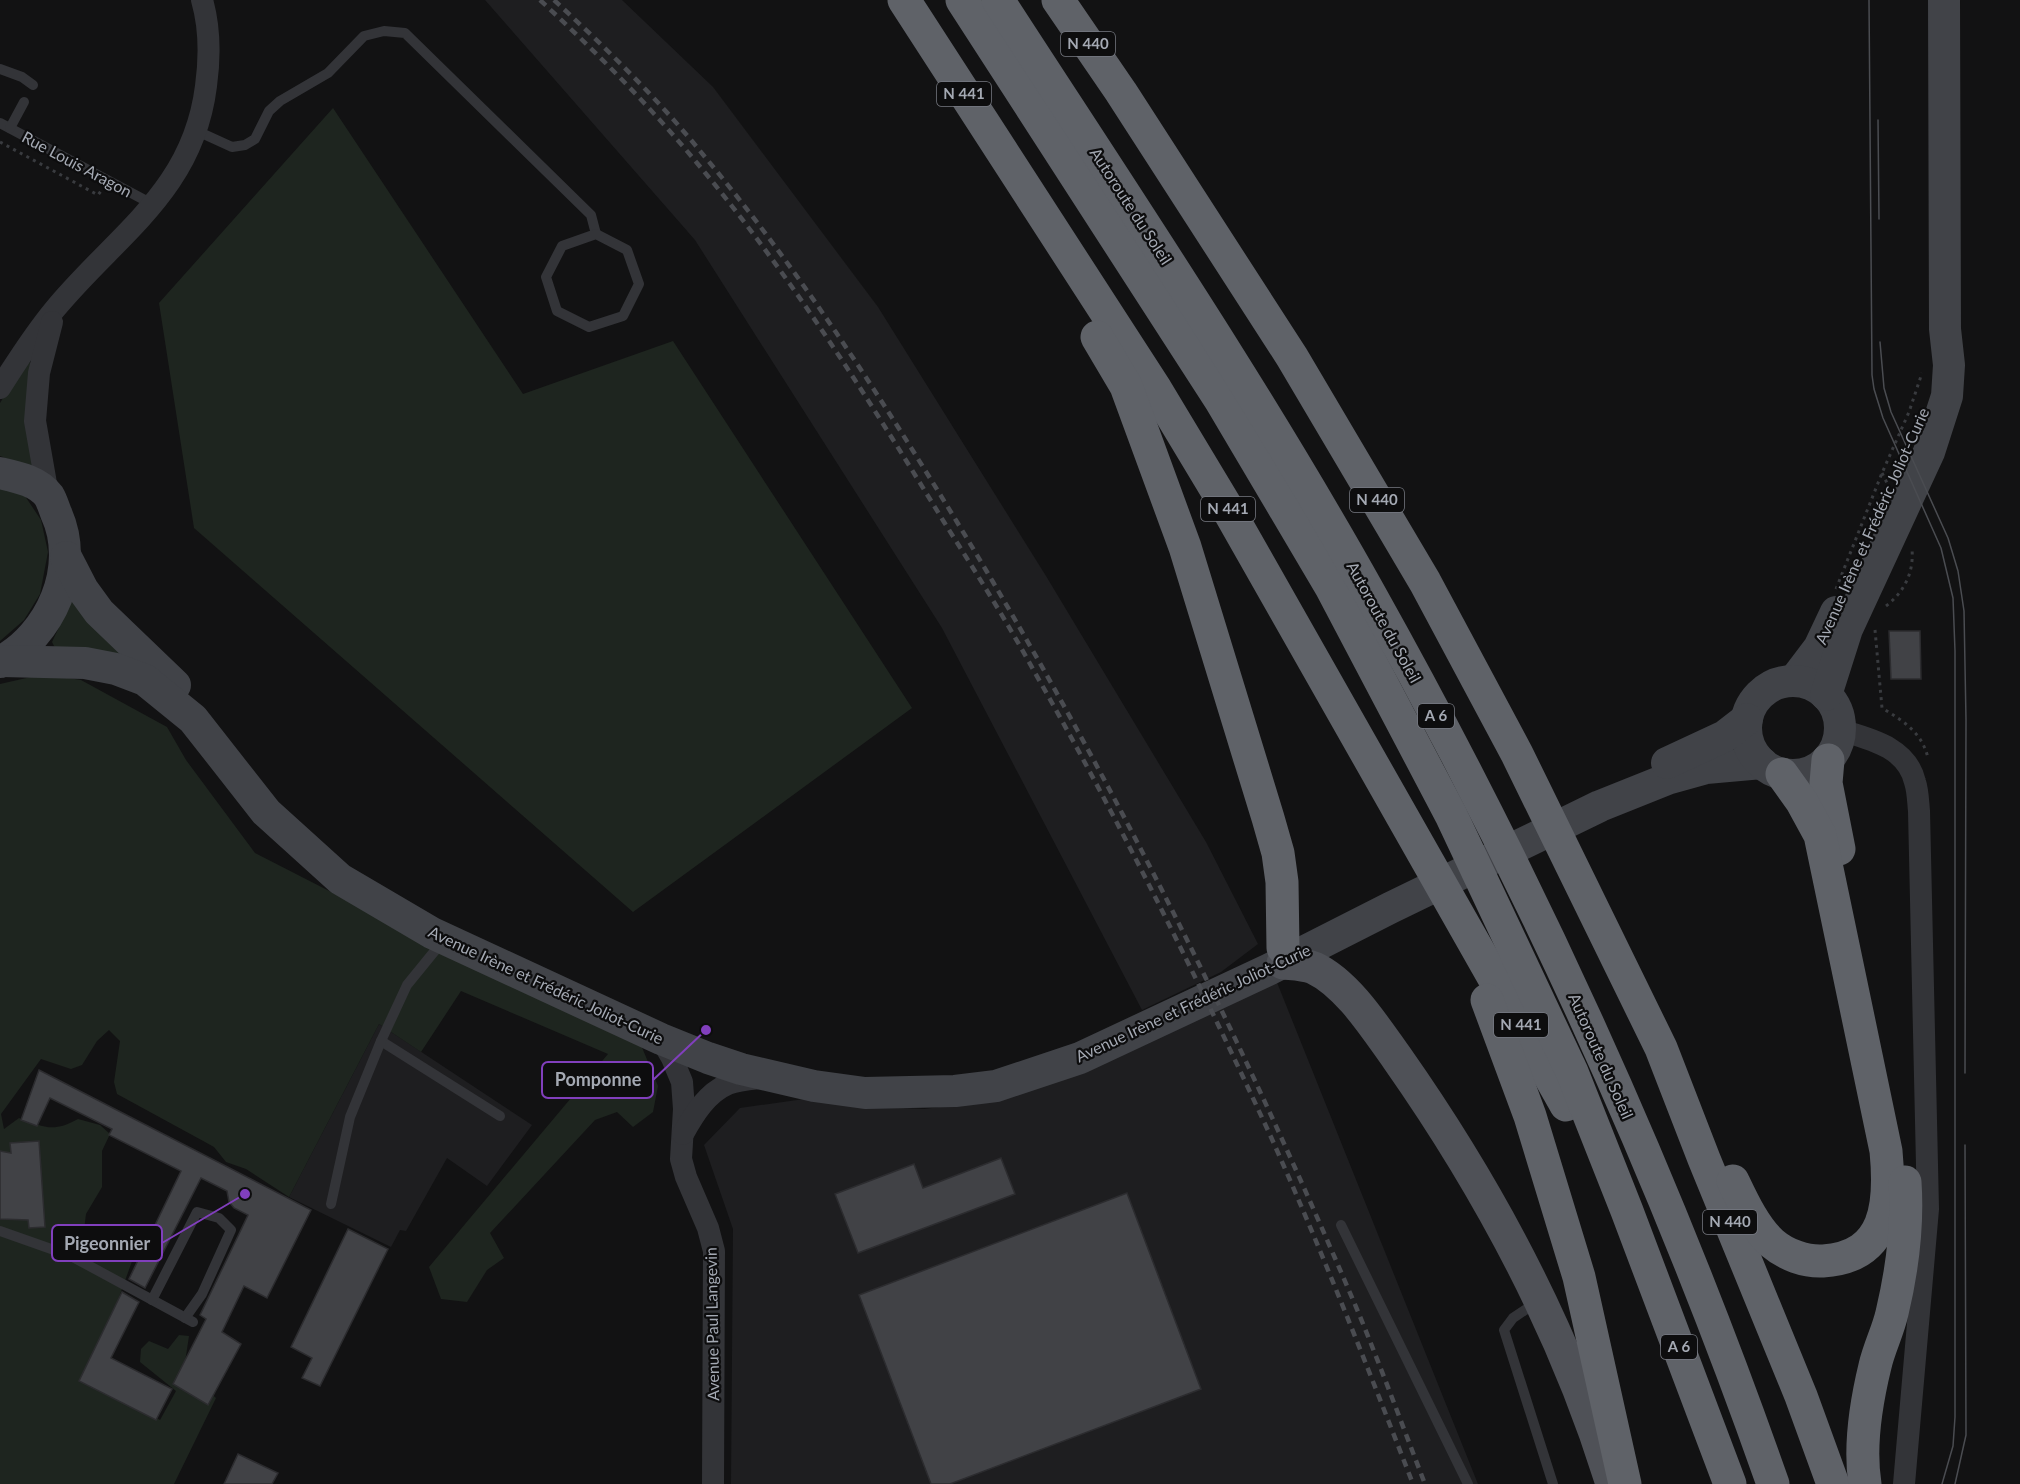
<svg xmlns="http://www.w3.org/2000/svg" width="2020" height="1484" font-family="Lato,sans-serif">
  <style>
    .built { fill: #1e1e20 }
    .green { fill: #1e251f }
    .building { fill: #414246; stroke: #2c2c2f; stroke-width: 1.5 }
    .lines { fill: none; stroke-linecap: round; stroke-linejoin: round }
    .path { stroke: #393b3f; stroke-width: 3; stroke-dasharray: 3 4.5; stroke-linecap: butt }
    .lane { stroke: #333438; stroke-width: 10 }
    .street { stroke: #333438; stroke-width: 22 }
    .secondary { stroke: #414348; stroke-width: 32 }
    .primary { stroke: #4f5157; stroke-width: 33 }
    .highway { stroke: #5f6268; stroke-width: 33 }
    .tram { stroke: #4a4c51; stroke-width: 1.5 }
    .rail { stroke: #4a4c51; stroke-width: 4.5; stroke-dasharray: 8 6; stroke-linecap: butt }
    .labels { text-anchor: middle; stroke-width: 4.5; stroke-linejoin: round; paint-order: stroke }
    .shield { fill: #0d0d0e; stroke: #777a82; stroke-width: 1.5 }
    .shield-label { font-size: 15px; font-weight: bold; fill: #a4a9b3 }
    .street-label { font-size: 16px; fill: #a4a9b3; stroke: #0d0d0e }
    .leader { fill: none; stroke: #813fbd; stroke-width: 2 }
    .callout-dot { fill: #813fbd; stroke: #0d0d0e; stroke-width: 2 }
    .callout { fill: #0d0d0e; stroke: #813fbd; stroke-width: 2 }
    .callout-label { font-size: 18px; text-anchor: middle; font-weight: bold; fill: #a4a9b3 }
  </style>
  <rect width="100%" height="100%" fill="#121213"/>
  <g class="built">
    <path d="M485,0h137l91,87 165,220 168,269 160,266 52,102 -37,28 -79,38 -200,-382 -247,-388z"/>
    <path d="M1276,980l202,504h-747l2,-255 -29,-84 36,-37 71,-10 52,8 61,3 77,-10z"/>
    <path d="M379,1024l153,101 -45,61 -40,-28 -41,73 -6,-1 -9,17 -102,-50z"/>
  </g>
  <g class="green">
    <path d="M333,108l190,286 150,-53 239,367 -279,204 -439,-384 -35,-225z"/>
    <path d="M25,362l7,1 1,105 -33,-12v-53z"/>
    <path d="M0,485l25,11 16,24 7,32 -8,42 -16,26 -24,21z"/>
    <path d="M72,600l49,50 -2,7 -64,-9 -3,-6z"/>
    <path d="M44,674l37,6 86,47 19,33 69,93 164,84 222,108 17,41 -5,26 -20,15 -16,-15 -22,8 -105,113 14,25 -17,12 -20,32 -26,-3 -12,-32 179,-213 -147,-63 -40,61 -42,-28 -90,173 -43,-28 -20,-7 -12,-15 -9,-5 -88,-48 -3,-12 6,-41 -11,-11 -12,11 -15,24 -11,4 -30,-10 -40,55 3,15 15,-11c25,9 34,15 59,1l22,6 10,9 -8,17v36l-16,27 -2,16 51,23 -31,86 12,54 44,27 16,-29 -36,-29 1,-13 8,-8 19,8 11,-14 10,1 -5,33 32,29 -42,86h-174v-800z"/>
  </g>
  <g class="building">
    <path d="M1889,631h31l1,48h-30z"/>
    <path d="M39,1070l272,140 -44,88 -23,-12 -22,46 19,12 -33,61 -35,-21 33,-65 -6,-4 48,-100 -14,-7 -5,-6 -2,-11 -26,-13 -56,110 -16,-9 52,-108 -72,-36 3,-6 -62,-31 -13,28 -16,-6z"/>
    <path d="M39,1141l6,86 -16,1 -1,-8 -28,-1v-68l11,2 -1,-10z"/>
    <path d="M1001,1158l14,36 -157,59 -23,-59 79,-30 9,24z"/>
    <path d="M1127,1193l74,196 -251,95h-19l-72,-189z"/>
    <path d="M348,1229l40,20 -68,137 -18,-8 10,-20 -21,-11z"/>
    <path d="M122,1292l17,10 -28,56 61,31 -16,31 -77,-39z"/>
    <path d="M238,1454l40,19 -6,11h-48z"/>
  </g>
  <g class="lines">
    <g class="path">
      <path d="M0,142l98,53 3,-4"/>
      <path d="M1882,473l6,12"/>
      <path d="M1836,589l46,-116 27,-61 13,-39"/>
      <path d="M1886,606c18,-14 28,-33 26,-57"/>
      <path d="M1875,630l7,78c21,13 40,24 46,50"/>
      <path d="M1745,694l15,-16 12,-6"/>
    </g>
    <g class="lane">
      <path d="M0,69l22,8 11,8"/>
      <path d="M0,123l154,82"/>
      <path d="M10,128l14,-26"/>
      <path d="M197,131l35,16 13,-2 10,-6 14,-28 11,-10 48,-28 36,-37 20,-5 21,2 186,182 5,19"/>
      <path d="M596,234l31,16 12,34 -16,32 -34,11 -32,-16 -11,-34 16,-31z"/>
      <path d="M381,1041l119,75"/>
      <path d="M331,1204l19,-87 31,-76 26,-56 35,-43"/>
      <path d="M1341,1225l127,259"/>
      <path d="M0,1231l71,25 122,66"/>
      <path d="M152,1300l45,-88 22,6 12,12 -29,64 -17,24"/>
      <path d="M1537,1302l-24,16 -9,12 49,154"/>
    </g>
    <g class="street">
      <path d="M0,388c17,-27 35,-55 55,-79 62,-75 138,-118 151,-223 4,-29 4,-58 -4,-86"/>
      <path d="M48,495l-13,-74 4,-48 13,-51"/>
      <path d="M1840,730c30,9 67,17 75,52 3,9 3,19 4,29l9,398 -24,275"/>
      <path d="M661,1039l11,19 10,24 2,27 -3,50 5,18 22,51 6,23 -1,233"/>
      <path d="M683,1134c11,-20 24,-41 45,-50 9,-4 23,-5 33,-6"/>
    </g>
    <g class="secondary">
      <path d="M0,473c17,4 38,8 49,23 3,5 5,12 7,17 25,54 -5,122 -56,149"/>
      <path d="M66,557l17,33 16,22 76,73"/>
      <path d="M2,661l83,2 31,6 29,11 48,39 73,93 74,67 92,54 229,106 47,19 33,11 73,17 51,7 90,-2 41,-5 84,-28 190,-89 120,-61 210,-102 70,-28 36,-10 56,-5"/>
      <path d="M1794,681l25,-33 17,-36"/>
      <circle cx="1793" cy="728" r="47"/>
      <path d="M1826,695l21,-66 82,-177 18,-56 2,-31 -4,-36 -1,-329"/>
      <path d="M1667,763l58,-27 22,-17"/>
    </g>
    <path class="primary" d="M1283,963c10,1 21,1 31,5 34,16 62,61 83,90 92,131 168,273 215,426"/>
    <g class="highway">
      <path d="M904,0l251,388 71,118 340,599"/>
      <path d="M962,0l259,401 110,186 120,228 121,257 55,139 103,273"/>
      <path d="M998,0c127,196 258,390 372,594 159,284 295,582 403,890"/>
      <path d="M1058,0l63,92 171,265 133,225 92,172 144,294 43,111 97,237 32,88"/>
      <path d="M1097,337l29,49 59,161 83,271 10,35 4,29 1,66"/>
      <path d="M1828,760l-2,23 13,66"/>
      <path d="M1487,1000l43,116 49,161 46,207"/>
      <path d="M1733,1181c10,21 22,47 39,62 14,12 34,19 51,18 65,-4 68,-58 63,-110l-66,-316 -18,-33 -20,-28"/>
      <path d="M1865,1484c-6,-38 1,-81 10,-118 4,-18 13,-35 17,-53 10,-42 16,-87 13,-131"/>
    </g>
    <g class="tram">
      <path d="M1869,0l3,375 2,14 9,29 58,130 12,50 2,53v766l-2,29 -11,38"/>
      <path d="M1878,120l1,99"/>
      <path d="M1880,342l4,46 7,24 57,126 10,33 6,40 2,109 -1,353"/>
      <path d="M1955,1484l11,-49 -1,-290"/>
    </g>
    <g class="rail">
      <path d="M540,0c55,51 109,105 157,163 93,111 171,235 247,359 31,49 62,98 90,149 86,151 164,308 237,466 51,114 97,231 142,347"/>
      <path d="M554,0c53,49 106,101 151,157 95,114 175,239 252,365 154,253 286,519 402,792 23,56 44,113 66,170"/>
    </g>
  </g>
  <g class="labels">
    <g class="shield">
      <rect x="1061" y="32" width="54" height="24" rx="4.5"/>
      <rect x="937" y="82" width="54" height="24" rx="4.5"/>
      <rect x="1350" y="488" width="54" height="24" rx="4.5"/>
      <rect x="1201" y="497" width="54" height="24" rx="4.5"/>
      <rect x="1418" y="704" width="36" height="24" rx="4.5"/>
      <rect x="1494" y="1013" width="54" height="24" rx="4.5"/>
      <rect x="1703" y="1210" width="54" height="24" rx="4.5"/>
      <rect x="1661" y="1335" width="36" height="24" rx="4.5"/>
    </g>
    <g class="shield-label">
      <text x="1088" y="49">N 440</text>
      <text x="964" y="99">N 441</text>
      <text x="1377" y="505">N 440</text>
      <text x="1228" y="514">N 441</text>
      <text x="1436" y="721">A 6</text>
      <text x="1521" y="1030">N 441</text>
      <text x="1730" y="1227">N 440</text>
      <text x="1679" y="1352">A 6</text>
    </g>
    <g class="street-label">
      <text transform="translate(77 164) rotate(28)" y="6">Rue Louis Aragon</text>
      <text transform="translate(1131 206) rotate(57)" y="6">Autoroute du Soleil</text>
      <text transform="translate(1872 526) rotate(-66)" y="6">Avenue Irène et Frédéric Joliot-Curie</text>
      <text transform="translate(1384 622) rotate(61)" y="6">Autoroute du Soleil</text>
      <text transform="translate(546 985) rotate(25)" y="6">Avenue Irène et Frédéric Joliot-Curie</text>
      <text transform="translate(1193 1003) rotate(-25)" y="6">Avenue Irène et Frédéric Joliot-Curie</text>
      <text transform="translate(1601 1056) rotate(66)" y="6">Autoroute du Soleil</text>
      <text transform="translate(712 1324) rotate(-91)" y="6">Avenue Paul Langevin</text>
    </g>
  </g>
  <path class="leader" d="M706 1030L653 1080M245 1194L162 1243"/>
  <g class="callout-dot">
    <circle cx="706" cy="1030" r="6"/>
    <circle cx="245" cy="1194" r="6"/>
  </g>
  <g class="callout">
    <rect x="542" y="1062" width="111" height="36" rx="6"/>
    <rect x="52" y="1225" width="110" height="36" rx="6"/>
  </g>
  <g class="callout-label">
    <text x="598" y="1086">Pomponne</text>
    <text x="107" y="1250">Pigeonnier</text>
  </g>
</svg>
